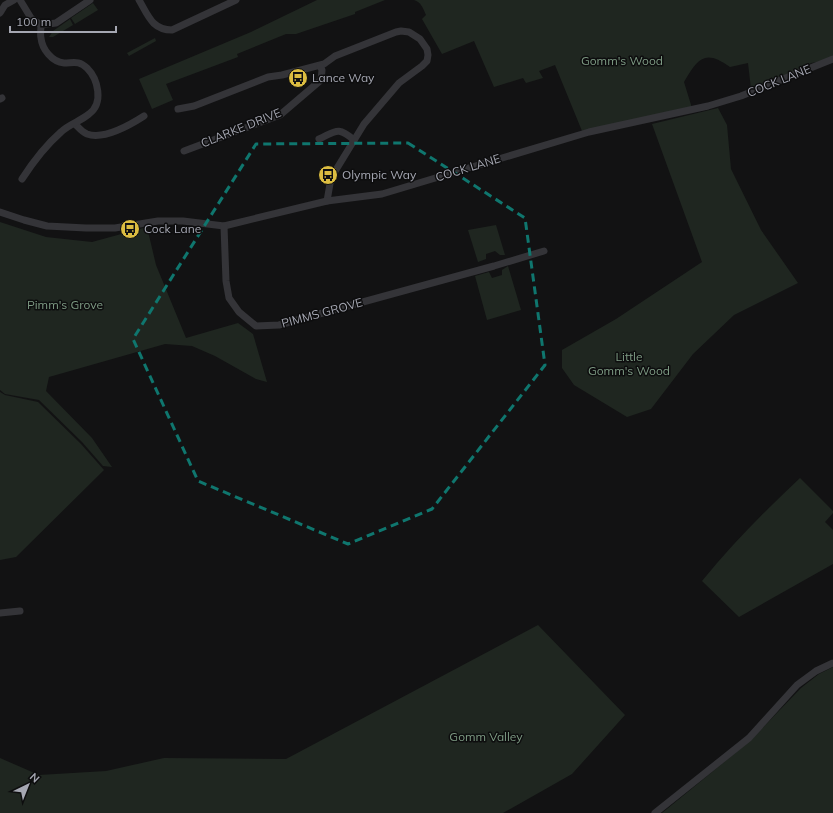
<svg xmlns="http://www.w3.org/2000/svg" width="833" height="813" font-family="Mulish,sans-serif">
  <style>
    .green { fill: #1f2620 }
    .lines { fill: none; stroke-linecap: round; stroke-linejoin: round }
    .minor { stroke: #343438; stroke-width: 7 }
    .marked { fill: none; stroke: #0f766e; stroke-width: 3; stroke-dasharray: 8 5; stroke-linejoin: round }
    .labels { text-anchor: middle; stroke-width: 3; stroke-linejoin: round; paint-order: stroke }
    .park-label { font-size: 12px; fill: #7e9b84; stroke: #0d0d0e }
    .poi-label { font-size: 12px; fill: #a5a7b2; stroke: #0d0d0e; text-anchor: start }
    .street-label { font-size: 12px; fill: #a5a7b2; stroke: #0d0d0e }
  </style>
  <rect width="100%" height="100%" fill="#121213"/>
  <g class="green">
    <path d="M317,0h68l-30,12v2l-59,20h-10l-49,20 1,3 -72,27 7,16 -21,9 -13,-30 112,-47z"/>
    <path d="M414,0h419v57l-10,4 -12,2 -9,6 -51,20 -3,-26 -18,4c-25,-18 -32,-9 -46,15l8,26 -110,23 -27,-66 -16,6 4,7 -17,5 -3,-5 -29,9 -20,-46 -32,13 -20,-35 4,-4c-3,-7 -5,-13 -12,-15z"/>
    <path d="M93,3l5,7 -23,14 -4,-6z"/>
    <path d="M70,19l3,6 -20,12h-4l4,-6z"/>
    <path d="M155,38l1,3 -27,15 -2,-3z"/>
    <path d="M718,108l9,17 4,44 30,61 37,53 -64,32 -41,39 -42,55 -24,8 -53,-32 -12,-17v-18l54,-31 86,-57 -50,-138z"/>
    <path d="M0,222l46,15 46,5 55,-15 9,38 30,73 52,-15 15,11 14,48 -11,-3 -41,-23 -23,-10 -27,-2 -116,33 -3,14 46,47 20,29 -9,-1 -21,-24 -43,-42 -34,-6 -5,-4z"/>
    <path d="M496,225l9,30h-5l-5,-4 -9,3v5l-8,3 -10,-32z"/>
    <path d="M508,266l13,44 -34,10 -12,-44 14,-4 3,6 10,-3v-5z"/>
    <path d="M0,392l5,3 33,7 43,42 23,26 -88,87 -16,3z"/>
    <path d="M800,478l33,33v2l-8,9 8,8v34l-94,53 -37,-36c30,-37 63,-70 98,-103z"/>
    <path d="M538,625l87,90 -53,59 -69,39h-503v-55l39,17 67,-4 58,-13 122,1z"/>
    <path d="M833,667v146h-171l88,-72 51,-53 18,-14z"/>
  </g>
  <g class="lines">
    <g class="minor">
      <path d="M20,0l11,18 10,7 15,-2 34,-23"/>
      <path d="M139,0c9,15 13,30 33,30l64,-30"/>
      <path d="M0,13l5,-8 9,-5"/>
      <path d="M0,99l2,-1"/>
      <path d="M178,109l16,-3 74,-29 14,-2 42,-11 11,-8 61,-24 5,-1 8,1 11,7 7,10 1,6 -1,6 -5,5 -23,17 -35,41 -33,54 -4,23"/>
      <path d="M75,124c4,4 7,8 12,10 17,6 43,-9 57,-18"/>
      <path d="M319,139c17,-8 19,-13 35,1"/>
      <path d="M184,151l96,-36 41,-35 1,-10 -2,-4"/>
      <path d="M22,179c11,-17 23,-33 39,-47 8,-8 20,-11 28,-18 15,-11 9,-35 -2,-46 -8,-8 -14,-5 -23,-5 -12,-1 -22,-14 -23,-25 -1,-4 0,-9 0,-13"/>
      <path d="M0,212l24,8 23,6 39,2h29l43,-7h25l41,5 103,-25 55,-7 207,-62 119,-26 33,-10 92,-37"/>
      <path d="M224,226l2,55 3,17 10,14 17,14 23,-1 215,-59 50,-15"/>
      <path d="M0,613l20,-2"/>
      <path d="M655,813l94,-75 48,-53 19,-14 17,-8"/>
    </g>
  </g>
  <path class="marked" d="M408,143l117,75 20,147 -113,144 -84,35 -150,-63 -65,-142 123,-195z"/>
  <defs>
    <g id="bus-disc" transform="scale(1)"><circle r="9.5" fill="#dcbd41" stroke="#0d0d0e"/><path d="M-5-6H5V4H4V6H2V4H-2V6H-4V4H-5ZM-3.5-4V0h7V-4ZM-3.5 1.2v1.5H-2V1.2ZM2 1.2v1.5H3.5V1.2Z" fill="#111"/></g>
  </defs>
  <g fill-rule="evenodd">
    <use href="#bus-disc" x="298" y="78"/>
    <use href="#bus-disc" x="328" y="175"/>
    <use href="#bus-disc" x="130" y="229"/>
  </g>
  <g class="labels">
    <g class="park-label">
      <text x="622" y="65">Gomm's Wood</text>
      <text x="65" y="309">Pimm's Grove</text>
      <text x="629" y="361">Little<tspan x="629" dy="14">Gomm's Wood</tspan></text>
      <text x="486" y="741">Gomm Valley</text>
    </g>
    <g class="poi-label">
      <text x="312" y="82">Lance Way</text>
      <text x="342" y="179">Olympic Way</text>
      <text x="144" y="233">Cock Lane</text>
    </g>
    <g class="street-label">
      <text transform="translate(779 81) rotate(-22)" y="4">COCK LANE</text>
      <text transform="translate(241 128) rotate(-22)" y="4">CLARKE DRIVE</text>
      <text transform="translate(468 168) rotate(-17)" y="4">COCK LANE</text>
      <text transform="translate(322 313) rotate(-15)" y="4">PIMMS GROVE</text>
    </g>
  </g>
  <g transform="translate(28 785) rotate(43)" stroke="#0d0d0e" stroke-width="3" paint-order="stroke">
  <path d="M0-3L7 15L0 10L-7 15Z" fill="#a5a7b2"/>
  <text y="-6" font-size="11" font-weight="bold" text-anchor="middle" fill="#a5a7b2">N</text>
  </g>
  <path d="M10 26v6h106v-6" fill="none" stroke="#a5a7b2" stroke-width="2"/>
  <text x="16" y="26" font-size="12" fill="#a5a7b2" stroke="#0d0d0e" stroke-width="3" paint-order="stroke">100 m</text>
</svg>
